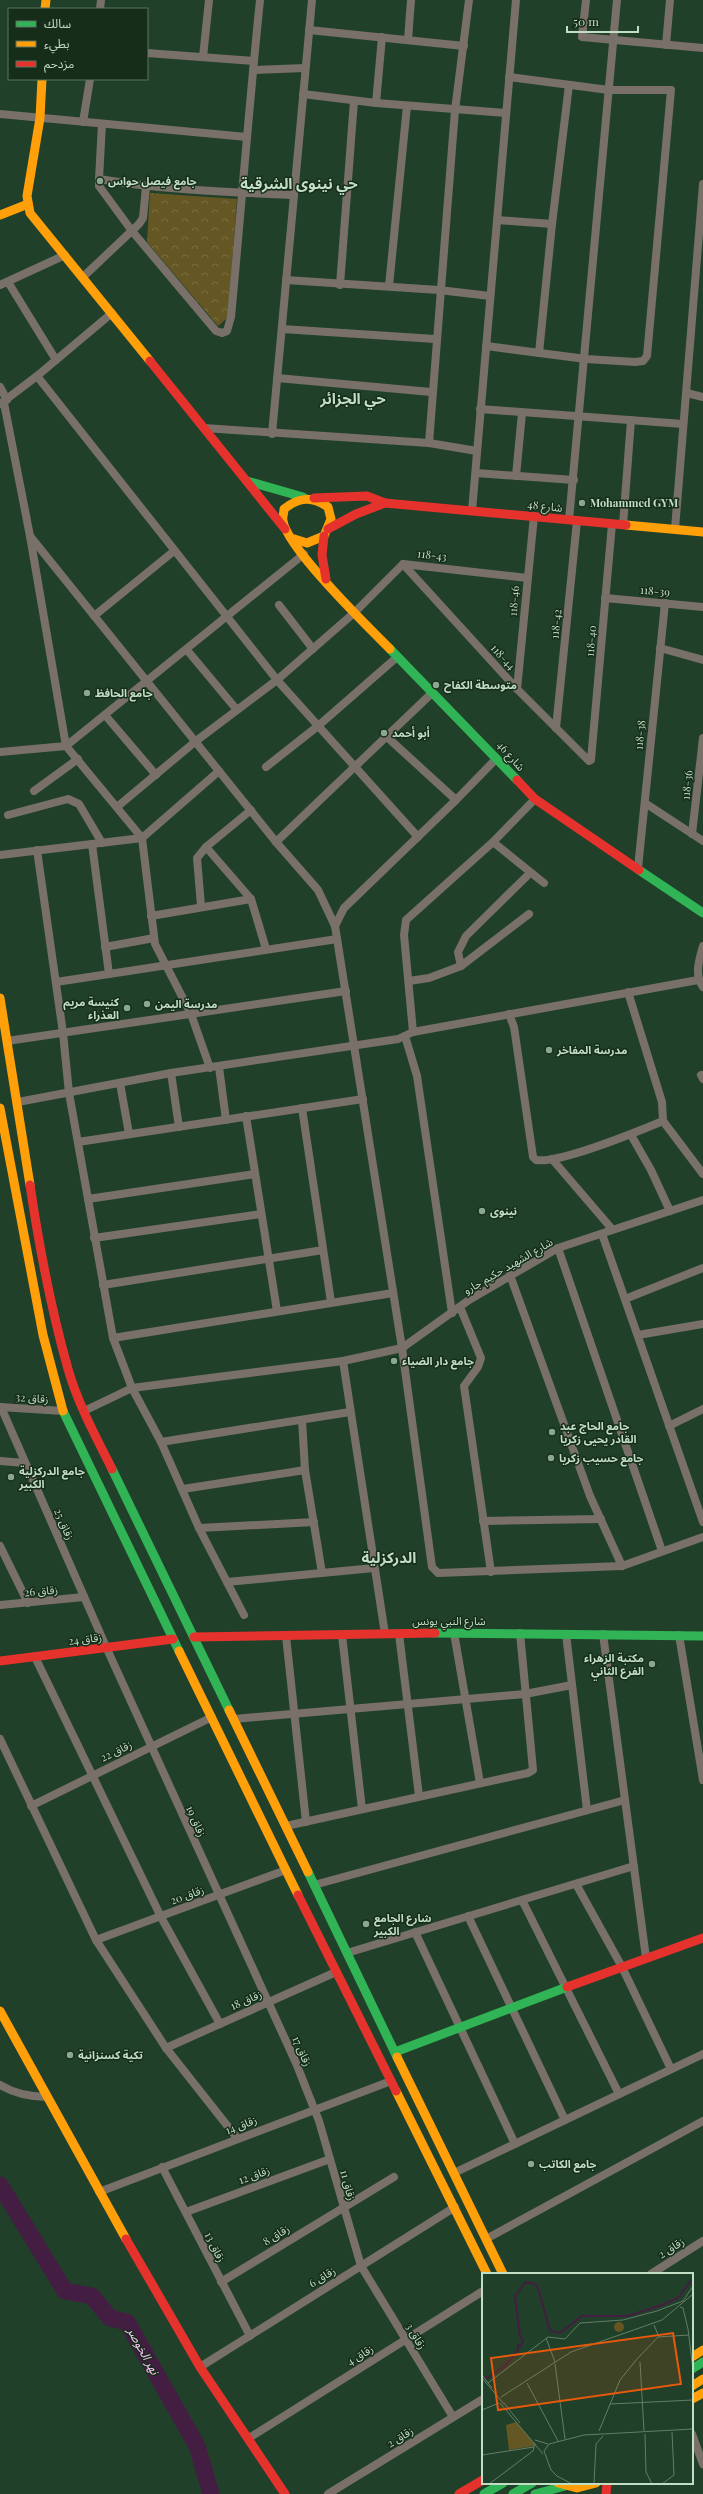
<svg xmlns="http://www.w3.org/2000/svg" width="703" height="2494" font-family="'Playfair Display','Noto Sans Arabic',serif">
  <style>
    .forest { fill: url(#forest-crowns) }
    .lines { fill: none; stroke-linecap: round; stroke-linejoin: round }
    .river { stroke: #431e42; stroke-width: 17 }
    .street { stroke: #79706a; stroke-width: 8 }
    .fast { stroke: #30b455; stroke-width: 9 }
    .slow { stroke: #ff9f0a; stroke-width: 9 }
    .jam { stroke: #e5322d; stroke-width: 9 }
    .poi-dot { fill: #8aa78f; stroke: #162d1a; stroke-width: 1.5 }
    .labels { text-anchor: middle; stroke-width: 3; stroke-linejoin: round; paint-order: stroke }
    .poi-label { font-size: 11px; font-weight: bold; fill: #c2dec5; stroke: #162d1a; text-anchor: start }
    .street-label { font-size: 11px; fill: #c2dec5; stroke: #162d1a }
    .water-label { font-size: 12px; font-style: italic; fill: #fec5f9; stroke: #162d1a }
    .district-label { font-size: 15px; font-weight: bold; fill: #c2dec5; stroke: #162d1a }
    .inset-river { fill: none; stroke: #431e42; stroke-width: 2 }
    .inset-road { fill: none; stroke: #617f68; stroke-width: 1 }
    .view { fill: #e8590c; fill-opacity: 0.15; stroke: #e8590c; stroke-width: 2 }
    .inset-edge { fill: none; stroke: #c2dec5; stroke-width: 2 }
  </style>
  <defs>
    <pattern id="forest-crowns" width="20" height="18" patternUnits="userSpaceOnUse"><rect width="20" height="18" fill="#655723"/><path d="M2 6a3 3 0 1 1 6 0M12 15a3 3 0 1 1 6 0" fill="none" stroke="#796f41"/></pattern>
  </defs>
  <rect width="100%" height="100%" fill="#21402a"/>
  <path class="forest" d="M150,193l87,6 -9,118 -10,9 -71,-84z"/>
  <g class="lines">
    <path class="river" d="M0,2185l65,106 27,5 18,22 17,4 70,124 14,48"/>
    <g class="street">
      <path d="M260,0c-11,106 -19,211 -29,317l-4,14 -5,2 -6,-2 -84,-100 -33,-45v-7c64,11 129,13 195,16"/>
      <path d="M586,0l-4,37 121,11"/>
      <path d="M100,9l1,-9"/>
      <path d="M309,30l155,16"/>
      <path d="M408,40l3,-40"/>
      <path d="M666,45l4,-45"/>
      <path d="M147,53l107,8"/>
      <path d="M203,57l6,-57"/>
      <path d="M253,70l52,-2"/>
      <path d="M303,94l73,9 130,10"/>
      <path d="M376,103l6,-66"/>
      <path d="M0,114l247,23"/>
      <path d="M83,122l7,-43"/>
      <path d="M99,179l3,-55"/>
      <path d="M497,220l55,4 -13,129"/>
      <path d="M552,224l17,-139"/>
      <path d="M83,277l56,-53 4,-6 3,-31"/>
      <path d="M286,280l153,10 51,6"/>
      <path d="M8,282l48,78"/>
      <path d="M0,285l65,-30"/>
      <path d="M340,285l14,-184"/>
      <path d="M389,286l18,-180"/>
      <path d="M282,329l153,10"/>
      <path d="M486,346l100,13 49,3 8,-1 4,-5 24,-266h-62l-100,-13"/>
      <path d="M37,376l240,304 141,157"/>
      <path d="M277,378l154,14"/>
      <path d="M0,387l7,13"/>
      <path d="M687,393l16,4"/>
      <path d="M4,403l26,133 36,210 76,92 13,106 36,70 19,54"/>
      <path d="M0,404l37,-28 75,-63"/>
      <path d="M480,409l203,15"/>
      <path d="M204,428l225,15 48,8"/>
      <path d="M272,434l40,-434"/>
      <path d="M429,443l26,-333 14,-110"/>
      <path d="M476,473l98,7"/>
      <path d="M516,476l6,-63"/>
      <path d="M472,511l44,-511"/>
      <path d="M569,520l48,-520"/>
      <path d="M623,525l8,-105"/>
      <path d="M675,529l28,-345"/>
      <path d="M30,536l246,306 42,48 17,36 67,422 30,219 6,6 184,-7 81,-29"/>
      <path d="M403,564l114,125 72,72 2,-1 21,-236"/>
      <path d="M605,598l98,9"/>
      <path d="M279,605l34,44"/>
      <path d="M94,616l80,-65"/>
      <path d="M660,648l43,12"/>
      <path d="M187,650l50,60"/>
      <path d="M517,689l17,-173"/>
      <path d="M105,715l51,60"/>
      <path d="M556,728l21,-207"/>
      <path d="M387,737l69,63"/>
      <path d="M0,752l66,-6 238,-192"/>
      <path d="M266,767l52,-41 78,-68"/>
      <path d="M34,791l44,-32"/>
      <path d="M645,803l58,38"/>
      <path d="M117,807l79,-66 81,-61 77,-67 49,-49 125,14"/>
      <path d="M8,815l60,-16 11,5 23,39"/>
      <path d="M692,834l11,-96"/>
      <path d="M276,842l156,-149"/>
      <path d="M493,842l51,41"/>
      <path d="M206,847l45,52 15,50"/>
      <path d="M37,850l26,183 6,60 44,245 19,50 29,54 38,86 45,87"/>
      <path d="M0,855l142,-17 77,-67"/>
      <path d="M638,868l27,-265"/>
      <path d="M201,906l-4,-48 9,-11 45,-37"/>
      <path d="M151,916l100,-17"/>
      <path d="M335,926l9,-18 112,-108 40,-41"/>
      <path d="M703,946c-4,14 -9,29 0,41"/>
      <path d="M105,947l49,-9"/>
      <path d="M461,966l-3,-14 8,-16 64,-63"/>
      <path d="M109,974l228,-35"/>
      <path d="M409,981l20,-3 32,-12 68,-52"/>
      <path d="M56,982l53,-8 -17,-130"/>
      <path d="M628,992l34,110 1,19 40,53"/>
      <path d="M509,1014l5,13 19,130 3,3c22,4 103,-29 127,-39"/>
      <path d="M413,1032l-9,-97 2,-15 87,-78 42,-43"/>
      <path d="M405,1036l12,40 35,237"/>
      <path d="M7,1041l339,-50"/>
      <path d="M219,1067l7,53"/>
      <path d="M171,1073l8,54"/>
      <path d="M701,1075l2,4"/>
      <path d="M120,1083l9,51"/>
      <path d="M18,1102l153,-29 227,-34 15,-7 285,-52"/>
      <path d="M302,1108l29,194"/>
      <path d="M246,1116l31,195"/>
      <path d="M631,1135l20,35 19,41"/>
      <path d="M78,1142l285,-43"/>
      <path d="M552,1159l60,70"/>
      <path d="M88,1199l167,-25"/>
      <path d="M602,1234l101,288"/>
      <path d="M94,1238l167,-24"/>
      <path d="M558,1248l104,303"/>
      <path d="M510,1275l80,221 32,70"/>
      <path d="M103,1285l220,-35"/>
      <path d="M625,1299l78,-31"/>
      <path d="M460,1307l21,51 -3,9 -14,19 27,186"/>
      <path d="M638,1335l65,-11"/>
      <path d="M113,1338l280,-45"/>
      <path d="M343,1361l42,273"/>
      <path d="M0,1407l63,4"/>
      <path d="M1,1407l106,242 189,414 23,58 42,145 92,151"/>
      <path d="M84,1411l48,-23 211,-27 59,-13 67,-48 89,-52 145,-48"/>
      <path d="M302,1420l3,50 17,103"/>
      <path d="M669,1426l34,-17"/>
      <path d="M161,1442l189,-30"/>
      <path d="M0,1461l25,2"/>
      <path d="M183,1489l122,-19"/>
      <path d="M483,1521l118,-2"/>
      <path d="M199,1528l115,-6"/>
      <path d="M0,1546l28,57"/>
      <path d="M227,1582l147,-14"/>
      <path d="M0,1605l84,-8"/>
      <path d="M454,1633l26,150"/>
      <path d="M399,1634l20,162"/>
      <path d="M566,1634l21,176"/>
      <path d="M603,1634l43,324"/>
      <path d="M342,1635l20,174"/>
      <path d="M679,1635l24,145"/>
      <path d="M286,1636l20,186"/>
      <path d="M35,1657l126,260 59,107"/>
      <path d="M234,1719l291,-25 47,-9"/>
      <path d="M0,1739l96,201 70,108 71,90"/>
      <path d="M31,1806l181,-89"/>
      <path d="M286,1826l242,-53 5,-3 -13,-137"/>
      <path d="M576,1884l46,83 49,102"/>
      <path d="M314,1885l311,-85"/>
      <path d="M522,1900l97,194"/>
      <path d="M468,1916l97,204"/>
      <path d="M415,1932l100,212"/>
      <path d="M96,1940l190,-70"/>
      <path d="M347,1953l287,-87"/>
      <path d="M166,2048l170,-76"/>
      <path d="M0,2085c15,9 29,12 47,12"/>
      <path d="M162,2167l88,169"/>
      <path d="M454,2173l249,-119"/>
      <path d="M99,2192l292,-111"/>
      <path d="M186,2212l144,-53"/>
      <path d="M486,2239l217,-118"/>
      <path d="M651,2274l52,-33"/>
      <path d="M221,2282l173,-105"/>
      <path d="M200,2367l255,-160"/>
      <path d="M692,2434l11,30"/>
      <path d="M249,2438l234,-147"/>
      <path d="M328,2494l155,-95"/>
    </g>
    <g class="fast">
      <path d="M247,481l56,16"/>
      <path d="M390,649l127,131"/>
      <path d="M639,870l64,43"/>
      <path d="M63,1411l116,240"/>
      <path d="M112,1469l117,241"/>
      <path d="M435,1633l268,3"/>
      <path d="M308,1872l89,185"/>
      <path d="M395,2052l172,-65"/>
      <path d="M692,2369l11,-7"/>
      <path d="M484,2494l19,-11"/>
      <path d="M513,2494l19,-11"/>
      <path d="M535,2494l30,-8"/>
    </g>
    <g class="slow">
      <path d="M45,9l1,-9"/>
      <path d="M42,79l-2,39 -13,78 3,17 120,148"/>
      <path d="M0,215l28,-11"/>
      <path d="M626,525l77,7"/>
      <path d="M291,538l16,5 17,-7 7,-17 -3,-12c-16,-11 -29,-10 -44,2 0,4 -2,9 -1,12 4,27 85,106 107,128"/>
      <path d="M0,998l30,187"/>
      <path d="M0,1108l43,227 20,76"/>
      <path d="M179,1651l119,244"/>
      <path d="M229,1710l79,162"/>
      <path d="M0,2011l126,228"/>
      <path d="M397,2057l106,217"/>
      <path d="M396,2091l91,183"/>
      <path d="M692,2357l11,-7"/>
      <path d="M692,2386l11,-7"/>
      <path d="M692,2399l11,-6"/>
      <path d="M558,2483l19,5 19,-5"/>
    </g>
    <g class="jam">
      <path d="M150,361l135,168"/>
      <path d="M314,498l53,-2 18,7"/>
      <path d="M328,529l28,-15 29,-11 241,22"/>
      <path d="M324,536l-2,19 4,24"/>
      <path d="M517,780l18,19 104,71"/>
      <path d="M30,1185c9,61 21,124 38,184 10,35 28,68 44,100"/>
      <path d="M194,1637l241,-4"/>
      <path d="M0,1661l173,-22"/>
      <path d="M298,1895l98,196"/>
      <path d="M567,1987l136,-49"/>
      <path d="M126,2239l74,128 85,127"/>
      <path d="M459,2494l24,-14"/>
      <path d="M606,2494l1,-11"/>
    </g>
  </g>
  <g class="poi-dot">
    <circle cx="100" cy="181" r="4"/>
    <circle cx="582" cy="503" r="4"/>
    <circle cx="436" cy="685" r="4"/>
    <circle cx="87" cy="693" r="4"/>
    <circle cx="384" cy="733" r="4"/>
    <circle cx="147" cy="1004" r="4"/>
    <circle cx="127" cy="1008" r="4"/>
    <circle cx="549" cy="1050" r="4"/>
    <circle cx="482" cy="1211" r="4"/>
    <circle cx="394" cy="1361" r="4"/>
    <circle cx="552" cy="1432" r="4"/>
    <circle cx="551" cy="1458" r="4"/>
    <circle cx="11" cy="1477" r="4"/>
    <circle cx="652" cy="1664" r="4"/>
    <circle cx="366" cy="1924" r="4"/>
    <circle cx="70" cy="2055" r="4"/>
    <circle cx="531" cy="2164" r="4"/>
  </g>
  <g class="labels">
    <g class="poi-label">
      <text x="108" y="185">جامع فيصل حواس</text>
      <text x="590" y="507">Mohammed GYM</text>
      <text x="444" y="689">متوسطة الكفاح</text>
      <text x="95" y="697">جامع الحافظ</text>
      <text x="392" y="737">أبو أحمد</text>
      <text x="119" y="1006" text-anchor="end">كنيسة مريم<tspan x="119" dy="13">العذراء</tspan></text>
      <text x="155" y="1008">مدرسة اليمن</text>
      <text x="557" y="1054">مدرسة المفاخر</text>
      <text x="490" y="1215">نينوى</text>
      <text x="402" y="1365">جامع دار الضياء</text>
      <text x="560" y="1430">جامع الحاج عبد<tspan x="560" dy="13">القادر يحيى زكريا</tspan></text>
      <text x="559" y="1462">جامع حسيب زكريا</text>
      <text x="19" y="1475">جامع الدركزلية<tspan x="19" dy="13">الكبير</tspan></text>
      <text x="644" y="1662" text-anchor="end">مكتبة الزهراء<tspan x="644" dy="13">الفرع الثاني</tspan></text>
      <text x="374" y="1922">شارع الجامع<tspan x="374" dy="13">الكبير</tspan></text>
      <text x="78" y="2059">تكية كسنزانية</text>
      <text x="539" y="2168">جامع الكاتب</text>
    </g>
    <g class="street-label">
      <text transform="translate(545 506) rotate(6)" y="4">شارع 48</text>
      <text transform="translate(432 555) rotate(7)" y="4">118-43</text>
      <text transform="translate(655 591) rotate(5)" y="4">118-39</text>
      <text transform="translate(514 601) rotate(-85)" y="4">118-46</text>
      <text transform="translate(556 624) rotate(-84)" y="4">118-42</text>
      <text transform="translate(591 641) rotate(-85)" y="4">118-40</text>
      <text transform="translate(503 657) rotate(48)" y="4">118-44</text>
      <text transform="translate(640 735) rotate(-84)" y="4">118-38</text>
      <text transform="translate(511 756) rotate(48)" y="4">شارع 46</text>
      <text transform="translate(687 785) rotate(-84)" y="4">118-36</text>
      <text transform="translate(508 1266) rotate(-30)" y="4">شارع الشهيد حكيم جارو</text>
      <text transform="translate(32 1398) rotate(4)" y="4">زقاق 32</text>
      <text transform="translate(64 1524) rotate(66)" y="4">زقاق 25</text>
      <text transform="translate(41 1591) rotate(-5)" y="4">زقاق 26</text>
      <text x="449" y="1625">شارع النبي يونس</text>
      <text transform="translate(85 1639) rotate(-7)" y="4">زقاق 24</text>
      <text transform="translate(116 1751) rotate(-26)" y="4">زقاق 22</text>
      <text transform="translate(196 1821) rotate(66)" y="4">زقاق 19</text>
      <text transform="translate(187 1895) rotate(-20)" y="4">زقاق 20</text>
      <text transform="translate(246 2000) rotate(-24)" y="4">زقاق 18</text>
      <text transform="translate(302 2051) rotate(66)" y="4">زقاق 17</text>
      <text transform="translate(241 2125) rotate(-21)" y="4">زقاق 14</text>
      <text transform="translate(254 2175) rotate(-20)" y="4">زقاق 12</text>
      <text transform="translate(348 2185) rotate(75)" y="4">زقاق 11</text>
      <text transform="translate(276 2235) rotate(-32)" y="4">زقاق 8</text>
      <text transform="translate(215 2247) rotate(63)" y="4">زقاق 13</text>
      <text transform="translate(671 2248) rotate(-33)" y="4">زقاق 2</text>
      <text transform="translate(322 2277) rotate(-32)" y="4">زقاق 6</text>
      <text transform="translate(416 2336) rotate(59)" y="4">زقاق 3</text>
      <text transform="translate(360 2355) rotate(-32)" y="4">زقاق 4</text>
      <text transform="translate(400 2437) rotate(-32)" y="4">زقاق 2</text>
    </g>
    <g class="water-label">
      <text transform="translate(143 2351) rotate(61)" y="4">نهر الخوصر</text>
    </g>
    <g class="district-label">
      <text x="299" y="189">حي نينوى الشرقية</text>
      <text x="353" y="404">حي الجزائر</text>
      <text x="389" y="1563">الدركزلية</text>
    </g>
  </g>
  <g transform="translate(482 2273)">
    <rect width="211" height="211" fill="#21402a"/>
    <path d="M132 54a5 5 0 1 1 10 0a5 5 0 1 1-10 0ZM34,149l19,22 -1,2 -25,4 -3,-25z" fill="#655723"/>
    <path class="inset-river" d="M2,104l3,1 18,-12 13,-16v-5l3,1 2,-6 -3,-3 -5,-41 11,-14 9,2 3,4 12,43 10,2 22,-17h45l35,-11 16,-7 15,-20"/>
    <path class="inset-road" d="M198,34l3,1 5,21 5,41M172,52l5,12M64,65l9,24M155,86l21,-22 31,-2M158,89l4,69M73,91l10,75M0,102l10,13M0,105l22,26M6,110l60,-46 17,2 15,-16 43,-3 34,-9 26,-10 10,-15M45,110l31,58M19,124l70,-45 91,-32 31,-26M18,130l43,51M22,130l16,20M128,131l83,-4M0,137l17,-7M117,158l21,-51 17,-21M163,161l1,38 6,12M53,167l13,4M0,182l52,-8M7,211l44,-33 2,-8M90,211l-15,-8 -6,-6 -7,-19 5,-7 35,-9 109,-6M112,211l2,-40 7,-8M180,211l12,-9 -2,-43"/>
    <path class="view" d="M191,60l8,51 -183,26 -7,-52z"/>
    <rect width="211" height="211" class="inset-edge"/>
  </g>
  <rect x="8" y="8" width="140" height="72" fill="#162d1a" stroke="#5b745e"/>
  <rect x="16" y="21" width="20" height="6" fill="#30b455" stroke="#5b745e"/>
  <text x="44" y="28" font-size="12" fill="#c2dec5">سالك</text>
  <rect x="16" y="41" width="20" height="6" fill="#ff9f0a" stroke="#5b745e"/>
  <text x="44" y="48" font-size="12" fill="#c2dec5">بطيء</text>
  <rect x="16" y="61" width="20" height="6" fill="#e5322d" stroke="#5b745e"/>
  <text x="44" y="68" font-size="12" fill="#c2dec5">مزدحم</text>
  <path d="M567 26v6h71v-6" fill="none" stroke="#c2dec5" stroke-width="2"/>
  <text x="573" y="26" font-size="12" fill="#c2dec5" stroke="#162d1a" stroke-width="3" paint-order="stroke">50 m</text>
</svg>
